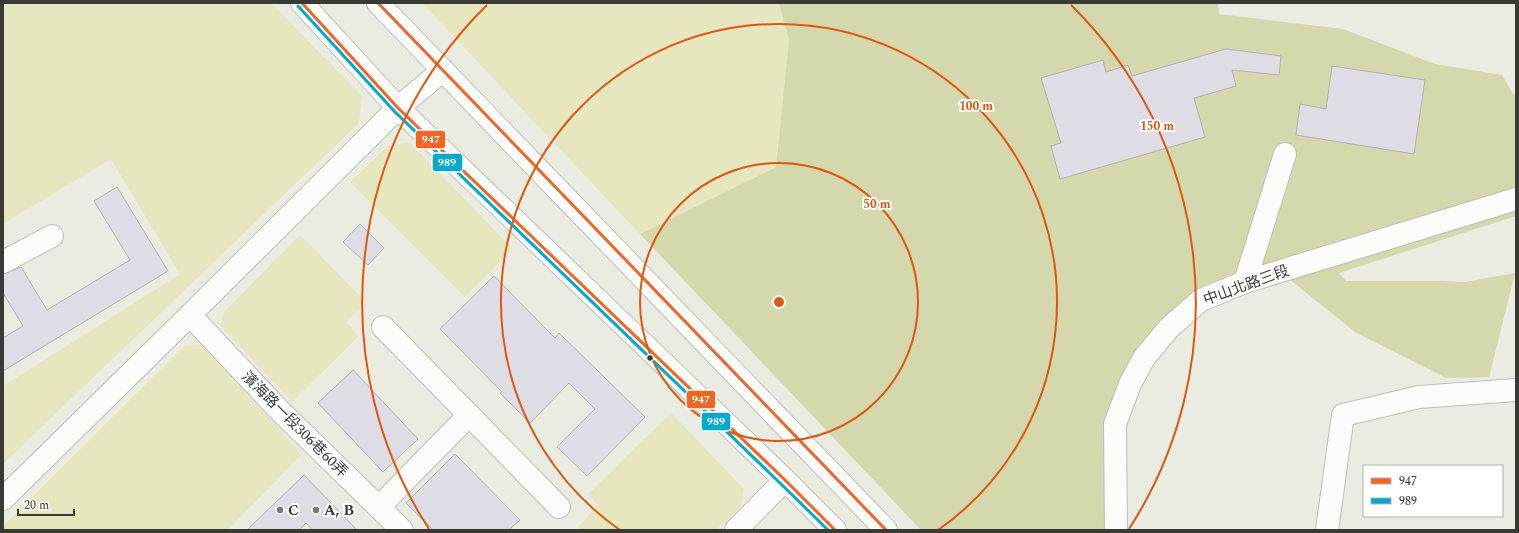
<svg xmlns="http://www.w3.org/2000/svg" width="1519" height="533" font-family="Spectral,'Noto Sans TC',serif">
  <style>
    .green { fill: #e6e7be }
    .forest { fill: #d5d7ad }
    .building { fill: #dedde5; stroke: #b2b3b0 }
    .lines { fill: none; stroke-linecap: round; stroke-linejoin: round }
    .minor-casing { stroke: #bebfb8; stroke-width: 24 }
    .minor { stroke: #fcfcfb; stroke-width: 22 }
    .bus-1-casing { stroke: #fff; stroke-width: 6 }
    .bus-2-casing { stroke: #fff; stroke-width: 6 }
    .bus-1 { stroke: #f26522; stroke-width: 3 }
    .bus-2 { stroke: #00a9ce; stroke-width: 3 }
    .ring { fill: none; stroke: #df570e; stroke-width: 2 }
    .bus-dot { fill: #393a33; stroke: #fff; stroke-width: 1.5 }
    .poi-dot { fill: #777870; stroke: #fff; stroke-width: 1.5 }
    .labels { text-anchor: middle; stroke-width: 4; stroke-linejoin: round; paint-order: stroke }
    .street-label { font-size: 15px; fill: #393a33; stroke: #fff }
    .poi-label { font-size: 15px; font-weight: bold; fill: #393a33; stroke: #fff; text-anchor: start }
    .centre { fill: #df570e; stroke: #fff; stroke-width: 2 }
    .ring-label { font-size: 12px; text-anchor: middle; font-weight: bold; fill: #df570e; stroke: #fff; stroke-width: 4; stroke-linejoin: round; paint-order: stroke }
    .line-badge { stroke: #fff; stroke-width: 1.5 }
    .badge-label { font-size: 11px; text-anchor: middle; font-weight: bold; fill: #fff }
  </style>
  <rect width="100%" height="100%" fill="#eaece2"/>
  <g class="green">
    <path d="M3,3h268l91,93 -3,27 -356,341v-78l177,-112 -69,-115 -108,65z"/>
    <path d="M422,3h357l10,37 -13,127 -136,67z"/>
    <path d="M409,142l104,107 -48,48 -115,-115 38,-36z"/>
    <path d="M300,235l66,67 -20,20 13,14 -67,66 -71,-76 2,-13z"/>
    <path d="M201,345l101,109 -74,76h-225v-4l181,-180z"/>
    <path d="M671,413l73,76 -3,17 -25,24h-134l-4,-3 20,-22 -10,-11z"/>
  </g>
  <path class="forest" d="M779,3h439l1,11 124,15 92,35 67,11 11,19 3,1v121l-177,57 7,8h95l24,1 50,-9 -26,104 -43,1 -91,-46 -71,-57 -93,40 -53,56 -21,55 -2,104h-194l-281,-296 136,-67 13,-127z"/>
  <g class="building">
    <path d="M1226,49l55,7 -2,19 -47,-5 4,16 -42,12 11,39 -145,42 -9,-33 10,-3 -20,-65 62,-18 3,12 22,-7 4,11z"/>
    <path d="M1332,66l93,14 -11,74 -118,-19 4,-31 26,5z"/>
    <path d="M117,187l51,84 -165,100v-33l20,-12 -20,-33v-19l18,-7 26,43 83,-50 -36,-59z"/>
    <path d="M360,224l24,24 -16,17 -25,-23z"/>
    <path d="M494,276l61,62 4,-5 86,84 -58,59 -30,-29 38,-38 -26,-26 -39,40 -30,-30 2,-1 -62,-63z"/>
    <path d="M353,370l65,69 -35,33 -65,-69z"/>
    <path d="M455,454l65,66 -11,10h-76l-27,-27z"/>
    <path d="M304,475l53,55h-45l-6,-7 -7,7h-52z"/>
  </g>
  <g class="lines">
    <g class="minor-casing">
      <g id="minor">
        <path d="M302,3l96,105 387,372 50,50"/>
        <path d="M378,3l508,527"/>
        <path d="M3,262l49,-26"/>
        <path d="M1245,282l40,-128"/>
        <path d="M190,315l89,95 123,120"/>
        <path d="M383,327l176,180"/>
        <path d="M3,499l187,-184 208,-207 45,-38"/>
        <path d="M379,507l90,-92"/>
        <path d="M736,530l49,-50"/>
        <path d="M1116,530l-1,-106 15,-40 14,-26 25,-30 32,-28 44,-18 271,-83"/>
        <path d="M1327,530l16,-115 76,-18 97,-7"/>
      </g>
    </g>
    <use href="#minor" class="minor"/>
    <g class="bus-1-casing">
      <g id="bus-1">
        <path d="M302,3l96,105 387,372 50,50"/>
        <path d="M378,3l508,527"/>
      </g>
    </g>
    <g class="bus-2-casing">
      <path id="bus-2" d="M298,6l97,106 386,372 47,46"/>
    </g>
    <use href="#bus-1" class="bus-1"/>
    <use href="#bus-2" class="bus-2"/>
  </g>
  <g class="ring">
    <circle cx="779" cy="302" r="139"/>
    <path d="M620 530A278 278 0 1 1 938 530"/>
    <path d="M429 529A417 417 0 0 1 487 5M1071 5A417 417 0 0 1 1129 529"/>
  </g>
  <circle class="bus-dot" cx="650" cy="358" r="3.5"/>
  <g class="poi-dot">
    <circle cx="280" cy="510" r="4"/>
    <circle cx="316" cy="510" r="4"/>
  </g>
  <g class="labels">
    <g class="street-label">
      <text transform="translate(1246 285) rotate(-20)" y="5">中山北路三段</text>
      <text transform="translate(295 424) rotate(45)" y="5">濱海路一段306巷60弄</text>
    </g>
    <g class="poi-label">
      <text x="288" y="515">C</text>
      <text x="324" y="515">A, B</text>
    </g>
  </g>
  <circle cx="779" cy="302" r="6" class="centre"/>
  <g class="ring-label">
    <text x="976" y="110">100 m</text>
    <text x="1157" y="130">150 m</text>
    <text x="877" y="208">50 m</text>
  </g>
  <g class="line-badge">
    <rect x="415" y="130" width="31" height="19" rx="4" fill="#f26522"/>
    <rect x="432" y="153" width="31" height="19" rx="4" fill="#00a9ce"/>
    <rect x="686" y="390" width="30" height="19" rx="4" fill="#f26522"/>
    <rect x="701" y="412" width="30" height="19" rx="4" fill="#00a9ce"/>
  </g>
  <g class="badge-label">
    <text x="431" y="143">947</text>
    <text x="447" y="166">989</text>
    <text x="701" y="403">947</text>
    <text x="716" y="425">989</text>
  </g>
  <rect width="1519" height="533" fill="none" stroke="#393a33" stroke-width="8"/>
  <rect x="1363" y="465" width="140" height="52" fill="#ffffff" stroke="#b0b0ad"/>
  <rect x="1371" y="478" width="20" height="6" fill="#f26522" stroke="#b0b0ad"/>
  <text x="1399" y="485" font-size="12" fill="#393a33">947</text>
  <rect x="1371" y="498" width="20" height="6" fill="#00a9ce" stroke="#b0b0ad"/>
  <text x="1399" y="505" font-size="12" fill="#393a33">989</text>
  <path d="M18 509v6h56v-6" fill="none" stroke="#393a33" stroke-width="2"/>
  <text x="24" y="509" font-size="12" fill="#393a33" stroke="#ffffff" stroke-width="3" paint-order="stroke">20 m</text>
</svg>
